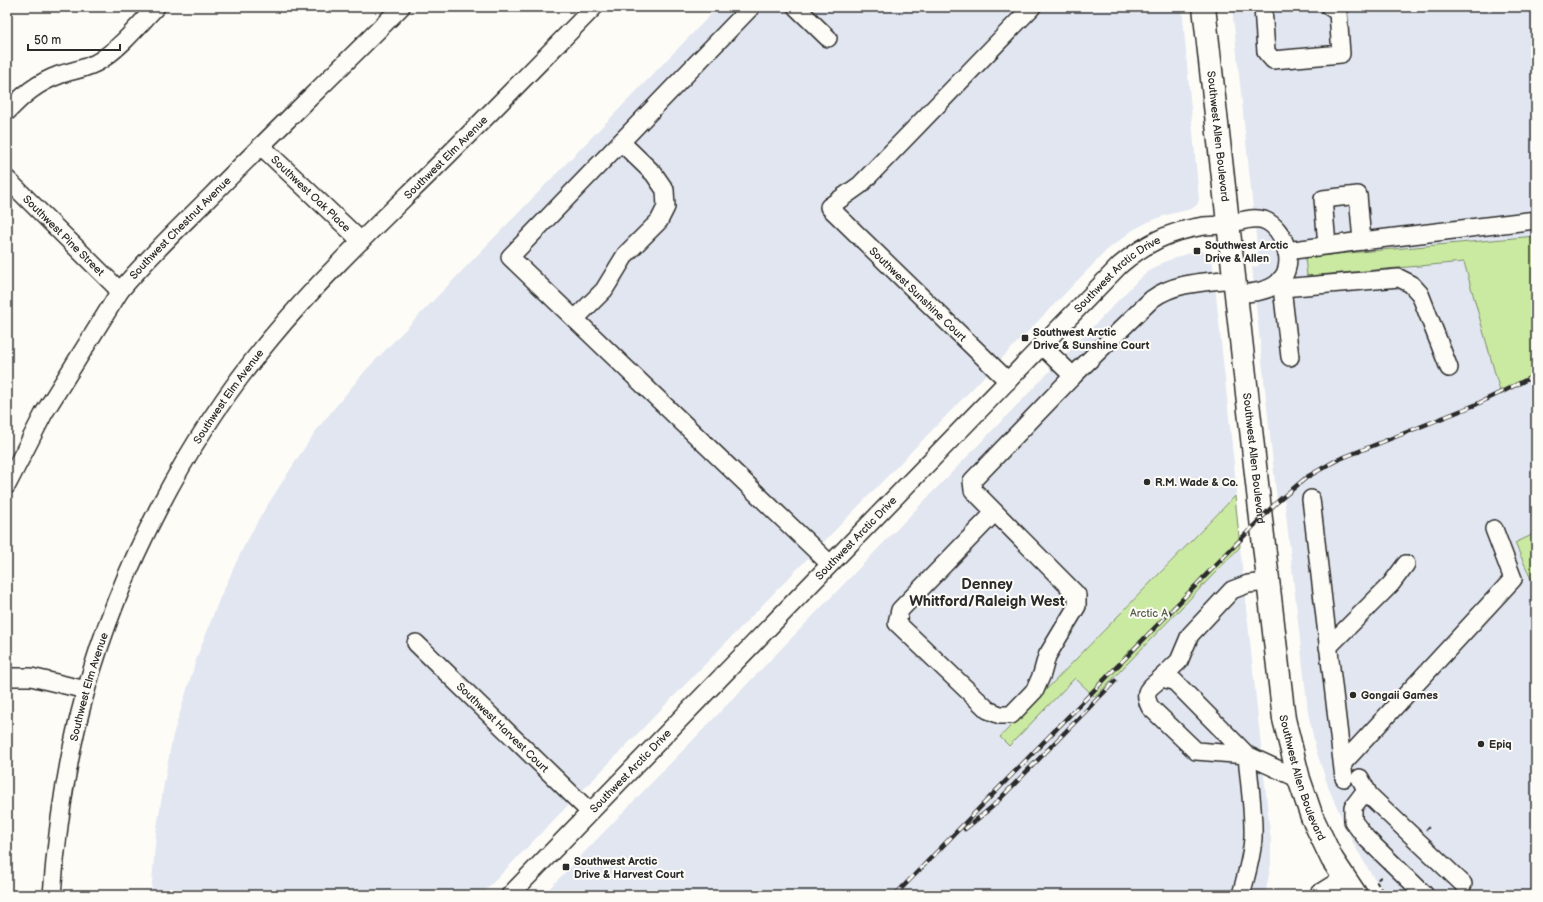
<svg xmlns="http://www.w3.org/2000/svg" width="1543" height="902" font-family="'Balsamiq Sans',sans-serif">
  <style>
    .built { fill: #e1e6f1 }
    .green { fill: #caeaa2; stroke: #7a8a66 }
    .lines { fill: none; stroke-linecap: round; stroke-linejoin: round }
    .minor-casing { stroke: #2b2b2b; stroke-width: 20 }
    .major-casing { stroke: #2b2b2b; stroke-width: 25 }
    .path { stroke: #2b2b2b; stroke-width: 2; stroke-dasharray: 4 3; stroke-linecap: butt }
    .minor { stroke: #fdfcf7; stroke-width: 17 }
    .major { stroke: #fdfcf7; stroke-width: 22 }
    .rail-casing { stroke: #2b2b2b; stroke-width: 4.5 }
    .rail { stroke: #fdfcf7; stroke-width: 3; stroke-dasharray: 9; stroke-linecap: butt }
    .poi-dot { fill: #2b2b2b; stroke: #fdfcf7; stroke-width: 1.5 }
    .labels { text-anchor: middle; stroke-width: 4; stroke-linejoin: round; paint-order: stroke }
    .street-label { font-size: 11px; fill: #2b2b2b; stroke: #fdfcf7 }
    .poi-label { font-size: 11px; font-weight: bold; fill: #2b2b2b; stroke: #fdfcf7; text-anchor: start }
    .park-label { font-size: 11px; fill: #535b49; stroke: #fdfcf7 }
    .district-label { font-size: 15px; font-weight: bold; fill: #2b2b2b; stroke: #fdfcf7 }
  </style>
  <rect width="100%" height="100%" fill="#fdfcf7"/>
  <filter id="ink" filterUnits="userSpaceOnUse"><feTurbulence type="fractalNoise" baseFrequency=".025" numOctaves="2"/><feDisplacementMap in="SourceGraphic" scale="8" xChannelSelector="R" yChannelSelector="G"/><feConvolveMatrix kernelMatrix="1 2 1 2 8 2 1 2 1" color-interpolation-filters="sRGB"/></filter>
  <g filter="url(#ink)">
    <g class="built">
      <path d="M718,7h464l17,193 -2,5 -6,4 -25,6 -18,7 -15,8 -26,20 -626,645h-330l5,-62 10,-61 7,-37 24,-78 22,-57 21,-46 20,-37 37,-58 21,-31 47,-57z"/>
      <path d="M1232,7h304v229l-231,21 2,19 157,-14 37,133 35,-20v520h-150l-16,-23 -17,-29 -24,-54 -13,-39 -8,-38 -24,-216 -7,5 -25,-234 7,-1z"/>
      <path d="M1202,251l5,3 2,3h3l25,236 -237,244 9,8 66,-67 20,19 145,-150 31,294v23l-6,31h-722l595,-615 10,-8 18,-11 24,-8z"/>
    </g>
    <g class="green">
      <path d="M1536,236v139l-35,20 -37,-133 -157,14 -2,-19z"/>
      <path d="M1235,496l5,51 -145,150 -20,-19 -66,68 -9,-9z"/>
      <path d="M1536,533v41l-5,5 -16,-36z"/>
    </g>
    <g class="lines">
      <g class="minor-casing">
        <g id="minor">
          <path d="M751,7l-241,250 320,307"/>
          <path d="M796,7l32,31"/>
          <path d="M1263,7l3,45 7,8 68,-6 -3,-42 -8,-5"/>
          <path d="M7,112c16,-17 30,-29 52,-37 14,-5 29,-6 42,-15 21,-14 38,-35 55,-53"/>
          <path id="s1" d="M261,146l100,95"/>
          <path id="s2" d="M7,179l113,112"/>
          <path d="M1362,241l174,-21"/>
          <path d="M1286,251l76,-10 -4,-46 -35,4 4,46"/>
          <path d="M1281,279l9,78"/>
          <path d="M1282,288l117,-10 12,6 9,10 29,74"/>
          <path d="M575,319l29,-29 22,-36 33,-33 7,-14 -1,-17 -11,-16 -33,-32"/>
          <path d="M1073,376l79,-77c23,-17 54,-17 82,-20"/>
          <path d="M1008,381l-179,-174 31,-22 172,-178"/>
          <path id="s3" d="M7,485l37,-72 76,-122c28,-34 61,-65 92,-96 62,-63 127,-125 189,-188"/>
          <path d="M1311,499l33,279"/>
          <path d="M995,512l-95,98 -3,13 91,87 12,5h11l24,-25 7,-16 5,-18 30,-50v-11l-104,-105 -1,-9 101,-105 -31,-30"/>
          <path id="s4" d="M416,643l174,169"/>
          <path d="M1328,647l63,-63 15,-20"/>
          <path d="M7,677h24l55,13"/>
          <path d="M1161,678l18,-17 11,-26 42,-45 16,-6 20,-2"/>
          <path d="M1343,763l170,-184 -19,-50"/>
          <path d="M1360,778l9,17 94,89"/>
          <path d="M1366,790l-13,17v14l13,17 59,57"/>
          <path id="s5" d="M52,895c5,-68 15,-136 33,-201 35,-127 102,-255 186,-356 48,-58 103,-110 157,-163 56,-55 111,-112 166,-168"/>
          <path id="s6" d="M510,895l610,-630c26,-22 50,-34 84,-39 8,-1 16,0 24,-2 12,-2 24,-8 36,-4 21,8 33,45 15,62 -11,10 -29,11 -43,12"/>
          <path d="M1241,895c5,-19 11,-38 12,-57 1,-27 -4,-56 -6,-83l-51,-4 -46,-44c-8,-17 -1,-18 11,-29l13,3 73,74 52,24"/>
        </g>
      </g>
      <g class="major-casing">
        <g id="major">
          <path id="s7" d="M1204,7l57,512 23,200 15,60 13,38 20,42 24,36"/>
          <path d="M1321,895l24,-15"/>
        </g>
      </g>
      <g class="path">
        <path d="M1426,830l4,-4"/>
        <path d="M1379,890l2,-1 -5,-8 7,-6"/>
      </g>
      <use href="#minor" class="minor"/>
      <use href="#major" class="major"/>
      <g class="rail-casing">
        <g id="rail">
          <path d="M965,829l27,-22 123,-126"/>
          <path d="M895,895l381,-392 31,-26 30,-17 138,-55 61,-30"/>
        </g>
      </g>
      <use href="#rail" class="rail"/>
    </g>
  </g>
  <g class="poi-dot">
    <rect x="1193" y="247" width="8" height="8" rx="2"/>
    <rect x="1021" y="334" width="8" height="8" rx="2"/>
    <circle cx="1147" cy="482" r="4"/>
    <circle cx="1353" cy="695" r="4"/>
    <circle cx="1481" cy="744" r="4"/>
    <rect x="562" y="863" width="8" height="8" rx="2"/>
  </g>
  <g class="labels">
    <g class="street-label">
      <text dy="4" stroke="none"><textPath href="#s7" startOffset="130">Southwest Allen Boulevard</textPath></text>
      <text dy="4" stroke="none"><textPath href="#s5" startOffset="860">Southwest Elm Avenue</textPath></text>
      <text dy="4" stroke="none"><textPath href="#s1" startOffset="69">Southwest Oak Place</textPath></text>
      <text dy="4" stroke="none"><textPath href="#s3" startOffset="312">Southwest Chestnut Avenue</textPath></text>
      <text dy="4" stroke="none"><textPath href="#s2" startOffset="80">Southwest Pine Street</textPath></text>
      <text dy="4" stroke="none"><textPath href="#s6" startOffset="869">Southwest Arctic Drive</textPath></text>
      <text transform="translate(918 294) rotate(44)" y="4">Southwest Sunshine Court</text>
      <text dy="4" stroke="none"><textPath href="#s5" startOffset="536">Southwest Elm Avenue</textPath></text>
      <text dy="4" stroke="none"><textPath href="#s7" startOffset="454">Southwest Allen Boulevard</textPath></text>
      <text dy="4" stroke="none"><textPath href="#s6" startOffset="497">Southwest Arctic Drive</textPath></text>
      <text dy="4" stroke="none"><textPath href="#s5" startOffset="212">Southwest Elm Avenue</textPath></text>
      <text dy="4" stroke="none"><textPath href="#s4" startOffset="121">Southwest Harvest Court</textPath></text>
      <text dy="4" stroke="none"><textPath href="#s6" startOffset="173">Southwest Arctic Drive</textPath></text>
      <text dy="4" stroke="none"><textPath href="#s7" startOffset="778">Southwest Allen Boulevard</textPath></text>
    </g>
    <g class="poi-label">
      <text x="1205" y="249">Southwest Arctic<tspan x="1205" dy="13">Drive &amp; Allen</tspan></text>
      <text x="1033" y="336">Southwest Arctic<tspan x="1033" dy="13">Drive &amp; Sunshine Court</tspan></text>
      <text x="1155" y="486">R.M. Wade &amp; Co.</text>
      <text x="1361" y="699">Gongaii Games</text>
      <text x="1489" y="748">Epiq</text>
      <text x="574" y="865">Southwest Arctic<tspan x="574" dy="13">Drive &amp; Harvest Court</tspan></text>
    </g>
    <g class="park-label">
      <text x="1149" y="617">Arctic A</text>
    </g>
    <g class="district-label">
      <text x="987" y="589">Denney<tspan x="987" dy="17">Whitford/Raleigh West</tspan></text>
    </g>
  </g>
  <rect width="1543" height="902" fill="none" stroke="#fdfcf7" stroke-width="24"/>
  <rect x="12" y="12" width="1519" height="878" fill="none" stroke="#2b2b2b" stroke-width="1.5" filter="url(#ink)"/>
  <path d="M28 44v6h92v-6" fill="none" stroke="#2b2b2b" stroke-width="2"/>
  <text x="34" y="44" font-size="12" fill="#2b2b2b" stroke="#fdfcf7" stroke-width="3" paint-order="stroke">50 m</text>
</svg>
